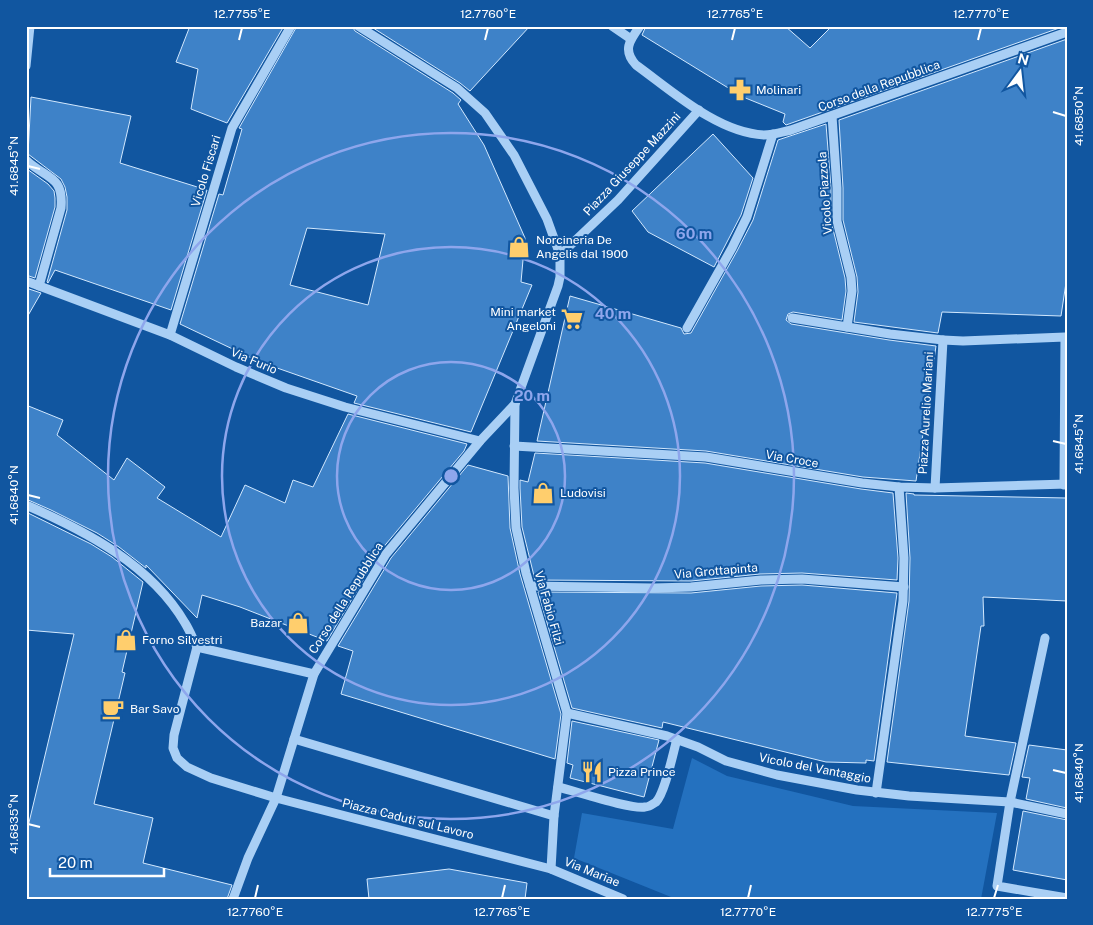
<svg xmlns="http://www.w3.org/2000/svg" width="1093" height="925" font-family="'Public Sans',sans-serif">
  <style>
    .park { fill: #2471bf }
    .building { fill: #3e82c8; stroke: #d2e8fe; fill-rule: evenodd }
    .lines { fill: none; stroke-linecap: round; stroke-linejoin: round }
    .minor { stroke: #a9cff5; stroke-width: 9 }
    .ticks { fill: none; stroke: #fff; stroke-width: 2 }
    .ring { fill: none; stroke: #8ea6ec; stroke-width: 2.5 }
    .labels { text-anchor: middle; stroke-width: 4; stroke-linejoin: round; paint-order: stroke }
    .street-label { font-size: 12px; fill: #fff; stroke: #1156a0 }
    .poi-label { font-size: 12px; fill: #fff; stroke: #1156a0; text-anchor: start }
    .centre { fill: #8ea6ec; stroke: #1156a0; stroke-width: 2.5 }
    .ring-label { font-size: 15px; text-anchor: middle; font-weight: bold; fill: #8ea6ec; stroke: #1156a0; stroke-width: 4; stroke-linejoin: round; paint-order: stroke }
    .neatline { fill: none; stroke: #fff; stroke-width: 2 }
    .ticks-label { font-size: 12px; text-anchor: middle; fill: #fff }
  </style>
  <rect width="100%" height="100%" fill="#1156a0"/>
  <path class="park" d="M692,758l35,18 126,30 144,7 -16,86h-305l-102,-41 8,-45 91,16z"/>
  <g class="building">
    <path d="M190,26h94l-57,97 -36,-14 7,-40 -22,-7z"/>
    <path d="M297,26h55l3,5 98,62 8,7 -3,4 26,41 41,93 -4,44 11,3 -61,147 -117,-29 3,-7 -97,-34 -80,-38 39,-130 4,1 19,-66 -3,-1zM307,228l78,6 -17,71 -78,-20z"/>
    <path d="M370,26h160l-60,65 -10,-8z"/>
    <path d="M646,26h139l25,22 22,-22h233l-279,99 -3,-3 2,-8 -42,-17 -101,-62z"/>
    <path d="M1067,39v237l-6,40 -119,-4 -4,21 -84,-11 4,-30 -1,-15 -14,-57v-32l-4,-68z"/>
    <path d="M31,97l100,19 -11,47 87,27 -36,120 -116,-40 -7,13 -1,-1 20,-72v-13l-2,-10 -4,-8 -33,-25z"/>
    <path d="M826,124l5,64v33l14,57 1,13 -4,29 -49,-8 -5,2 -2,6 5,4 98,16 47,6 -20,135 -53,-4 -157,-26 -169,-10 33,-145 111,32 3,6 7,-1 46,-82 16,-31 25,-80z"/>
    <path d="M713,134l40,44 -12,37 -27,52 -66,-35 -16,-21z"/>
    <path d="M27,169l21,15 6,7 1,7v9l-20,71 -9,-3z"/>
    <path d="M26,288l15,5 -15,26z"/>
    <path d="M26,405l37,15 -6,15 57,45 13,-22 38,29 -8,11 64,39 24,-52 40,18 8,-23 20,7 35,-73 119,30 -3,7 -83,99 -54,91 -87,-34 -38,-12 -5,23 -51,-53v3l-27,-21 -22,-14 -46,-23 -25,-11z"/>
    <path d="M535,453l170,10 156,26 32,4 5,65 -1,22 -95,-7 -42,1 -69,7 -156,-1 -13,-53 -2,-39v-8l8,2z"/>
    <path d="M468,465l40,11 2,52 10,46 41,140 -6,45 -214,-65 12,-43 -15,-5 53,-88z"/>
    <path d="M906,493l8,1v1l153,3v103l-84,-4 1,29h-3l-16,110 51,7 -7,32 -122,-13 22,-161 1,-43z"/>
    <path d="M26,512l65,32 21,13 31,25 -21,90 3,1 -31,131 59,14 -10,45 89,22 -5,14h-201v-64l48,-201 -48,-4z"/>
    <path d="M802,585l95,8 -23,168 -8,-1v3l-40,-1 -163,-40 -1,6 -90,-20 -34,-116 153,1 70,-7z"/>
    <path d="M572,721l87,19 -15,57 -74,-19 3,-13 -6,-2z"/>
    <path d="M1029,745l38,5v58l-41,-9 4,-21 -8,-1z"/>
    <path d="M1023,811l44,9v60l-54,-10z"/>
    <path d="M449,869l78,14 -2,16h-156l-2,-20z"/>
  </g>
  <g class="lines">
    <g class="minor">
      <path d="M358,26l99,62 28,25 29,42 33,64 13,36"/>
      <path d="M612,26l19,13"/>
      <path d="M640,26c-10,14 -18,24 -4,39 36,26 82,68 128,70 9,0 18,-3 27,-5l276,-98"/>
      <path d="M26,66l4,-40"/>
      <path d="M832,116l5,72v33l14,56 1,14 -5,36"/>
      <path d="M26,160c20,19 38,15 35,48l-22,78"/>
      <path d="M26,281l144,54 66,32 50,21 59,19 135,34"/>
      <path d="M792,318l98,16 53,6"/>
      <path d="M687,328l45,-80 15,-31 26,-83"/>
      <path d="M170,335l62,-207 59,-102"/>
      <path d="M515,404l-1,84 2,40 10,45 41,140 -13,103"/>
      <path d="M514,446l192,11 156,26 37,4 36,1 132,-4"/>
      <path d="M935,488l8,-148 20,1 102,-4 -1,148"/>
      <path d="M26,505c60,26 125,60 159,118 5,8 8,16 12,24"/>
      <path d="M530,586l123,2 38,-1 70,-7 41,-1 102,8"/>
      <path d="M1045,638l-35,164 -13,84 70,12"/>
      <path d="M314,674l-117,-27 -23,88 -1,13 4,10 10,9 24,11 65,20 275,71 72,30"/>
      <path d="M567,713l100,23 31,11 28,14 51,14 80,15 52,6 101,6 57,12"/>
      <path d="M294,739l260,77 -3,53"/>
      <path d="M558,787c17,4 74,23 87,20 4,0 8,-3 11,-5 9,-9 17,-49 21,-63"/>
      <path d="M876,793l27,-192 1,-43 -5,-71"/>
      <path d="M233,899l15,-41 28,-60 38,-124 72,-120 94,-113 35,-37 43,-118 2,-9v-22l58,-55 81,-90"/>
    </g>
  </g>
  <path class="ticks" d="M239,40l3,-12M485,40l3,-12M732,40l3,-12M978,40l3,-12M1053,112l13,4M28,166l12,3M1053,441l13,3M28,495l12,3M1053,770l13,3M28,824l12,3M255,898l3,-13M502,898l3,-13M748,898l3,-13M994,898l4,-13"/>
  <g class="ring">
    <circle cx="451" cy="476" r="114"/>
    <circle cx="451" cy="476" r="229"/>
    <circle cx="451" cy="476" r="343"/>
  </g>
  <defs>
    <g id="pharmacy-bare" transform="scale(1.725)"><path d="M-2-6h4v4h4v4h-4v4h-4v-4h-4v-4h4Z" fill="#ffce6d" stroke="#1156a0" stroke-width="2.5" paint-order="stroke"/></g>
    <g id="shop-bare" transform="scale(1.725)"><path d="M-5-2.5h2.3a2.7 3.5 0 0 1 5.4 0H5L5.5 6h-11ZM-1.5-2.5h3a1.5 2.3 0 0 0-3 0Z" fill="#ffce6d" stroke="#1156a0" stroke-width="2.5" paint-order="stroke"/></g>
    <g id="supermarket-bare" transform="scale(1.725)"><path d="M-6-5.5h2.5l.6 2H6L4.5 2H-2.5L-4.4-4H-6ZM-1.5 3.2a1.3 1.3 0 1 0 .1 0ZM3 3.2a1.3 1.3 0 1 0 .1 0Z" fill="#ffce6d" stroke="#1156a0" stroke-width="2.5" paint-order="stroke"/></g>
    <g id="cafe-bare" transform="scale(1.725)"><path d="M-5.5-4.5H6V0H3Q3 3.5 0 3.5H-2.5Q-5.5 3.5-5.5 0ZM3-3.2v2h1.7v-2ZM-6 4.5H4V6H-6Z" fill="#ffce6d" stroke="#1156a0" stroke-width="2.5" paint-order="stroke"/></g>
    <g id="restaurant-bare" transform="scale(1.725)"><path d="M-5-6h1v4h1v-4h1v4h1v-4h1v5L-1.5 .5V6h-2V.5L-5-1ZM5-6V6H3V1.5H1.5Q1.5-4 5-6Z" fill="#ffce6d" stroke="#1156a0" stroke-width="2.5" paint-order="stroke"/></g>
  </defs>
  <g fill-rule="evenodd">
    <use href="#pharmacy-bare" x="740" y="90"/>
    <use href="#shop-bare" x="519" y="247"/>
    <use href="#supermarket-bare" x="572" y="319"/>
    <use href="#shop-bare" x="543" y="493"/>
    <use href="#shop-bare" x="298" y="623"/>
    <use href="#shop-bare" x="126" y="640"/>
    <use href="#cafe-bare" x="113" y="709"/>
    <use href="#restaurant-bare" x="592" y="772"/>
  </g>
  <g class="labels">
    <g class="street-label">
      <text transform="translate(879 86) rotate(-20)" y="4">Corso della Repubblica</text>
      <text transform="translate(632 164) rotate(-47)" y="4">Piazza Giuseppe Mazzini</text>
      <text transform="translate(206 171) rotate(-73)" y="4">Vicolo Fiscari</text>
      <text transform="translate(825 193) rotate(-94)" y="4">Vicolo Piazzola</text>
      <text transform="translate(254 361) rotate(23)" y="4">Via Furio</text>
      <text transform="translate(926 413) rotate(-87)" y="4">Piazza Aurelio Mariani</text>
      <text transform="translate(792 459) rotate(10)" y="4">Via Croce</text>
      <text transform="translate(716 571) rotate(-5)" y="4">Via Grottapinta</text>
      <text transform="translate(346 598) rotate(-58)" y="4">Corso della Repubblica</text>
      <text transform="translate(549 608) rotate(74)" y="4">Via Fabio Filzi</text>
      <text transform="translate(815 768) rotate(11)" y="4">Vicolo del Vantaggio</text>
      <text transform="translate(408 819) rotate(14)" y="4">Piazza Caduti sul Lavoro</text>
      <text transform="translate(592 872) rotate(22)" y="4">Via Mariae</text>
    </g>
    <g class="poi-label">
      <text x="756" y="94">Molinari</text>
      <text x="536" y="244">Norcineria De<tspan x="536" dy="14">Angelis dal 1900</tspan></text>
      <text x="556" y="316" text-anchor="end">Mini market<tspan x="556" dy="14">Angeloni</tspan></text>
      <text x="560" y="497">Ludovisi</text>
      <text x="282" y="627" text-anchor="end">Bazar</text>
      <text x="142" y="644">Forno Silvestri</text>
      <text x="130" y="713">Bar Savo</text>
      <text x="608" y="776">Pizza Prince</text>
    </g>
  </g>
  <circle cx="451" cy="476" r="8" class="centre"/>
  <g class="ring-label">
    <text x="694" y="239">60 m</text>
    <text x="613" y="319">40 m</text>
    <text x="532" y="401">20 m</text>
  </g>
  <rect width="1093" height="925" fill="none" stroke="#1156a0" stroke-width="55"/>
  <g transform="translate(1020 72) rotate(15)" stroke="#1156a0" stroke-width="4" paint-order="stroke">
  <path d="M0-4L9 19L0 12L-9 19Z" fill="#ffffff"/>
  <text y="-8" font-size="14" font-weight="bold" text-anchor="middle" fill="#ffffff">N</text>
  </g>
  <path d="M50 868v8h114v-8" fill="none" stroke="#ffffff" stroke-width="2.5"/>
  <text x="58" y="868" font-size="15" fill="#ffffff" stroke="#1156a0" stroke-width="4" paint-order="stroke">20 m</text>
  <rect x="28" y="28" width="1038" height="870" class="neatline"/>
  <g class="ticks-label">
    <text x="242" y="18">12.7755°E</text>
    <text x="488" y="18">12.7760°E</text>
    <text x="735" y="18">12.7765°E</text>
    <text x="981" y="18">12.7770°E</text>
    <text transform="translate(1079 116) rotate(-90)" y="4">41.6850°N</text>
    <text transform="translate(14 166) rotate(-90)" y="4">41.6845°N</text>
    <text transform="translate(1079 444) rotate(-90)" y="4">41.6845°N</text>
    <text transform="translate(14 495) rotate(-90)" y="4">41.6840°N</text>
    <text transform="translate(1079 773) rotate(-90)" y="4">41.6840°N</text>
    <text transform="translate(14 824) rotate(-90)" y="4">41.6835°N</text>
    <text x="255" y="916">12.7760°E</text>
    <text x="502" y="916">12.7765°E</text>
    <text x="748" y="916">12.7770°E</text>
    <text x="994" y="916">12.7775°E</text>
  </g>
</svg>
